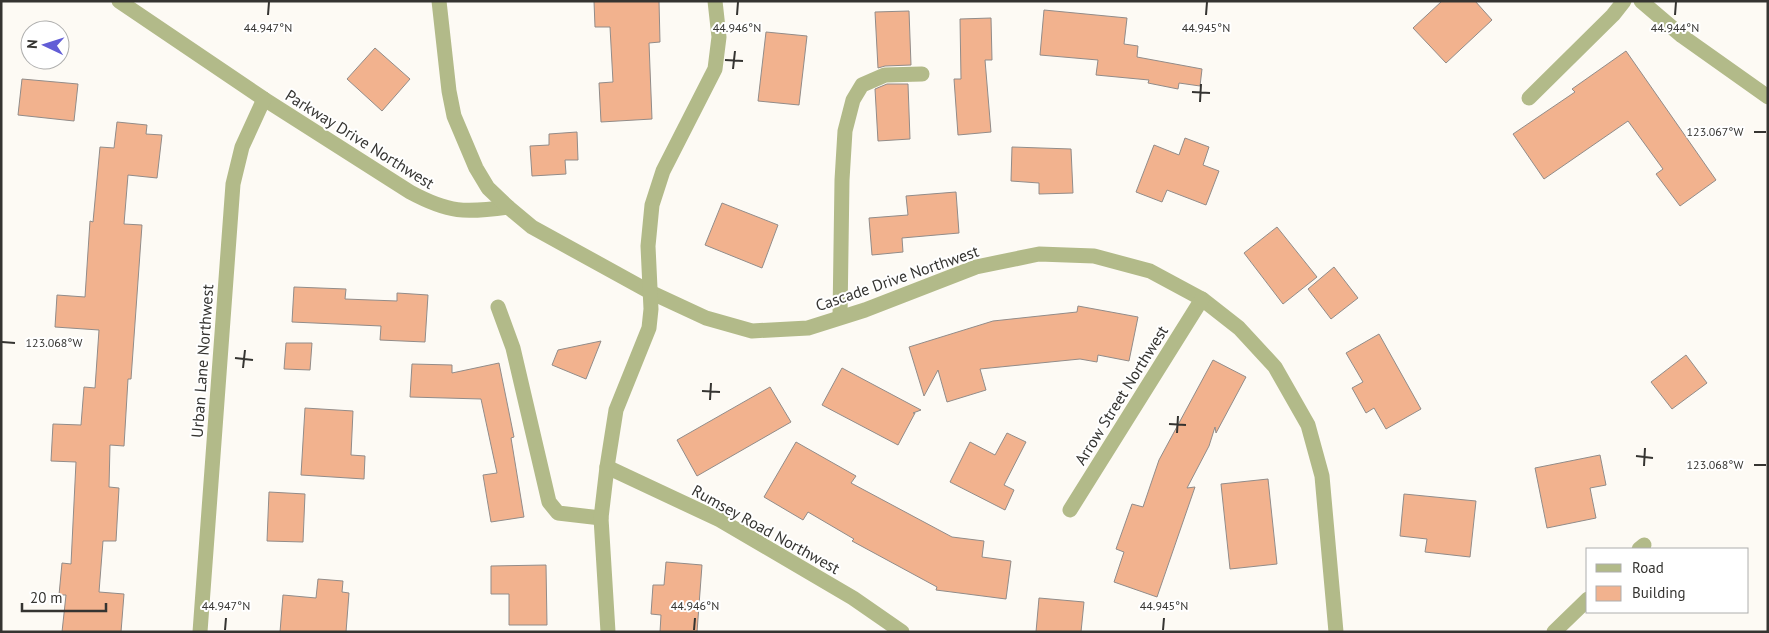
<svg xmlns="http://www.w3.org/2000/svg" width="1769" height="633" font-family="'PT Sans',sans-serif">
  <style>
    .building { fill: #f2b28e; stroke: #928c89 }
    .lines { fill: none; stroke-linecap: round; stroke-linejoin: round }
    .service { stroke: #b2ba89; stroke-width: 15 }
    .minor { stroke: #b2ba89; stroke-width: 15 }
    .ticks { fill: none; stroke: #353431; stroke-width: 2 }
    .labels { text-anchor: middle; stroke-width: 4; stroke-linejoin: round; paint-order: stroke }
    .street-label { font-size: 16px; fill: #353431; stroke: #fff }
    .ticks-label { font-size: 12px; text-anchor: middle; fill: #353431; stroke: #fff; stroke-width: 4; stroke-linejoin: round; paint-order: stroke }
  </style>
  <rect width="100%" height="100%" fill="#fdfaf4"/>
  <g class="building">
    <path d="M594,1h65l1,41 -11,1 3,76 -51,3 -2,-39 14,-1 -3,-55h-15z"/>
    <path d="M1442,1h33l17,19 -46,43 -33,-35z"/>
    <path d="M1044,10l83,8 -3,26 14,2 -1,11 65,12 -2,17 -21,-3 -1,6 -30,-6 1,-3 -53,-5 2,-15 -58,-5z"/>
    <path d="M909,11l2,54 -26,1 -7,2 -3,-56z"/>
    <path d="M991,18l1,42h-7l6,72 -33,3 -4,-56h7l-1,-60z"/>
    <path d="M766,32l41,4 -8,69 -41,-4z"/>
    <path d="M375,48l35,31 -28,32 -35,-32z"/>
    <path d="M1626,51l90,129 -36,26 -24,-32 7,-5 -35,-48 -84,58 -31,-45 62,-42 -3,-3z"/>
    <path d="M22,79l56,5 -4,37 -56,-6z"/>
    <path d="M887,84h21l2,55 -32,2 -3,-52z"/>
    <path d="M117,122l30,3 -1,9 16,1 -5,43 -29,-3 -4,49 18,1 -11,154h-3l-4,67 -14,-1 -1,42 10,1 -3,53h-13l-4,51 25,2 -3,38h-59l4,-37h-7l3,-32 9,1 5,-102 -25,-1 2,-37 28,1 3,-38 11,1 4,-58 -44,-3 2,-32 28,2 5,-76 3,1 7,-75 14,1z"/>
    <path d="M577,132l1,28h-13l1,14 -34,2 -2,-30 19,-1v-11z"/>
    <path d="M1185,138l24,9 -6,18 16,6 -13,34 -39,-15 -5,12 -26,-10 18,-47 25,10z"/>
    <path d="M1012,147l59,2 2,44 -34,1v-11l-28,-2z"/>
    <path d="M956,192l3,41 -57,5 1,14 -31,3 -3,-37 39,-3 -2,-19z"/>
    <path d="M722,203l56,22 -16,43 -57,-23z"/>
    <path d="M1277,227l40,50 -34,27 -39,-51z"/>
    <path d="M1334,267l24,31 -27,21 -23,-30z"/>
    <path d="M294,287l52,2 -1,10 52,2v-8l31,2 -3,47 -45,-2 1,-14 -89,-4z"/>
    <path d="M1078,306l60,11 -9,44 -31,-6 -1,7 -17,-3 -100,10 6,21 -39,12 -9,-32 -14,26 -15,-49 84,-26 84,-9z"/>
    <path d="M1379,334l42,75 -35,20 -12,-21 -8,5 -14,-25 11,-6 -17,-29z"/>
    <path d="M601,341l-15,38 -34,-14 6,-15z"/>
    <path d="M286,343h26l-2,27 -26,-1z"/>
    <path d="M1686,355l21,28 -35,26 -21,-27z"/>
    <path d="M1213,360l33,17 -30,56 -1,-6 -6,19 -22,42 8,-1 -38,110 -43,-15 10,-30 -8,-3 16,-45 11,3 16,-47z"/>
    <path d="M499,363l15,74 -3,1 13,79 -33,5 -8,-47 14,-2 -16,-74 -71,-2 2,-33 40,1v8z"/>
    <path d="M842,368l79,42 -8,3h2l-17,32 -76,-40z"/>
    <path d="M770,387l21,35 -94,54 -20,-36z"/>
    <path d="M305,408l48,3 -2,44 14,1 -1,23 -63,-4z"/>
    <path d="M1007,433l19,9 -22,43 10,5 -9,20 -55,-28 20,-40 25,13z"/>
    <path d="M796,442l60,34 -5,7 101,54 32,4 -2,16 29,4 -5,38 -70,-9 1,-3 -85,-46 2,-2 -46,-27 -5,8 -39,-23z"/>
    <path d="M1600,455l6,30 -16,3 6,30 -49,10 -12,-60z"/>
    <path d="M1268,479l9,85 -47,5 -9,-85z"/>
    <path d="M269,492l36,2 -2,48 -36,-1z"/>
    <path d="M1404,494l72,7 -6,56 -45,-5 2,-13 -27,-3z"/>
    <path d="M666,562l36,3 -5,67h-37l1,-17 -10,-1 2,-29h11z"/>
    <path d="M546,565l1,60h-38v-31h-18v-28z"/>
    <path d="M318,579l25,2 -1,11 7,1 -3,39h-66l3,-37 33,3z"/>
    <path d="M1039,598l45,4 -3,30h-45z"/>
  </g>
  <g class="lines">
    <g class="service">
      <path d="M1529,98l84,-83 11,-14"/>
      <path d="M498,307l15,41 36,154 9,11 43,5"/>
      <path d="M840,317l2,-137 3,-49 8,-31 9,-15 23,-10 37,-1"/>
    </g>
    <g class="minor">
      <path d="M119,1l145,98 146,93c39,21 55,21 98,15l24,20 118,65 56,26 46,13 56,-3 57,-18 111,-43 63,-13 55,2 56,15 52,28 37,29 36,39 33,58 14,51 14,156"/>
      <path d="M439,1l10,90 5,25 22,52 12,20 20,19"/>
      <path d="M1641,1l41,35 86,61"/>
      <path d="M607,467l113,53 133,78 49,34"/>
      <path d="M1070,510l132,-211"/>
      <path d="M1639,549l5,-4"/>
      <path d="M200,632l33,-448 9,-37 22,-48"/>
      <path d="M608,632l-7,-114 6,-51 9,-57 33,-82 2,-19 -3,-63 4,-41 11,-34 52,-102 4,-32 -4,-36"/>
      <path d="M1554,632l34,-33"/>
    </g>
  </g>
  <path class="ticks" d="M268,15l1,-13M737,15l1,-13M1206,15l1,-13M1675,15l1,-13M725,60l18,1M733,69l2,-18M1192,92l18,1M1200,102l1,-18M1754,132h12M2,342l13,1M235,358l18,2M243,368l2,-18M702,391l18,1M710,400l1,-17M1169,424l17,1M1177,433l1,-17M1636,456l17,2M1754,465h12M1644,466l1,-18M225,630l1,-12M694,630l1,-12M1163,630l1,-12"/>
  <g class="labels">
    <g class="street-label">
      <text transform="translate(360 139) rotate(32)" y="6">Parkway Drive Northwest</text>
      <text transform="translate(897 278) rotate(-19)" y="6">Cascade Drive Northwest</text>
      <text transform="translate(202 361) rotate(-86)" y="6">Urban Lane Northwest</text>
      <text transform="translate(1121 395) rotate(-58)" y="6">Arrow Street Northwest</text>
      <text transform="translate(766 529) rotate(29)" y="6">Rumsey Road Northwest</text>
    </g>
  </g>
  <g class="ticks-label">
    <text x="268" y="32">44.947°N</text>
    <text x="737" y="32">44.946°N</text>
    <text x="1206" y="32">44.945°N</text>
    <text x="1675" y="32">44.944°N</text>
    <text x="1715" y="136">123.067°W</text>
    <text x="54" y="347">123.068°W</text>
    <text x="1715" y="469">123.068°W</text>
    <text x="226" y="610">44.947°N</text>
    <text x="695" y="610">44.946°N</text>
    <text x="1164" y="610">44.945°N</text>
  </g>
  <rect width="1769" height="633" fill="none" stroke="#353431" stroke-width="5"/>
  <rect x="1586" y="548" width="162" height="65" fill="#ffffff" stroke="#aeaead"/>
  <rect x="1596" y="564" width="25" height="8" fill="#b2ba89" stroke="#aeaead"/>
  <text x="1632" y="573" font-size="15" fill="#353431">Road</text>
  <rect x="1596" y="586" width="25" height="15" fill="#f2b28e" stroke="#aeaead"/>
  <text x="1632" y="598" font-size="15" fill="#353431">Building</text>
  <g transform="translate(45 45) rotate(274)"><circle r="24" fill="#ffffff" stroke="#aeaead"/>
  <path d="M0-4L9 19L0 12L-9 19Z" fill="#625dd6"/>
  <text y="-8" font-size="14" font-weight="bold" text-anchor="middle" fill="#353431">N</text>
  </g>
  <path d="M22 603v8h84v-8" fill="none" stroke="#353431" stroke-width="2.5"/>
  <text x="30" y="603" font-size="15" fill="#353431" stroke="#ffffff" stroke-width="4" paint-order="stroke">20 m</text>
</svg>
